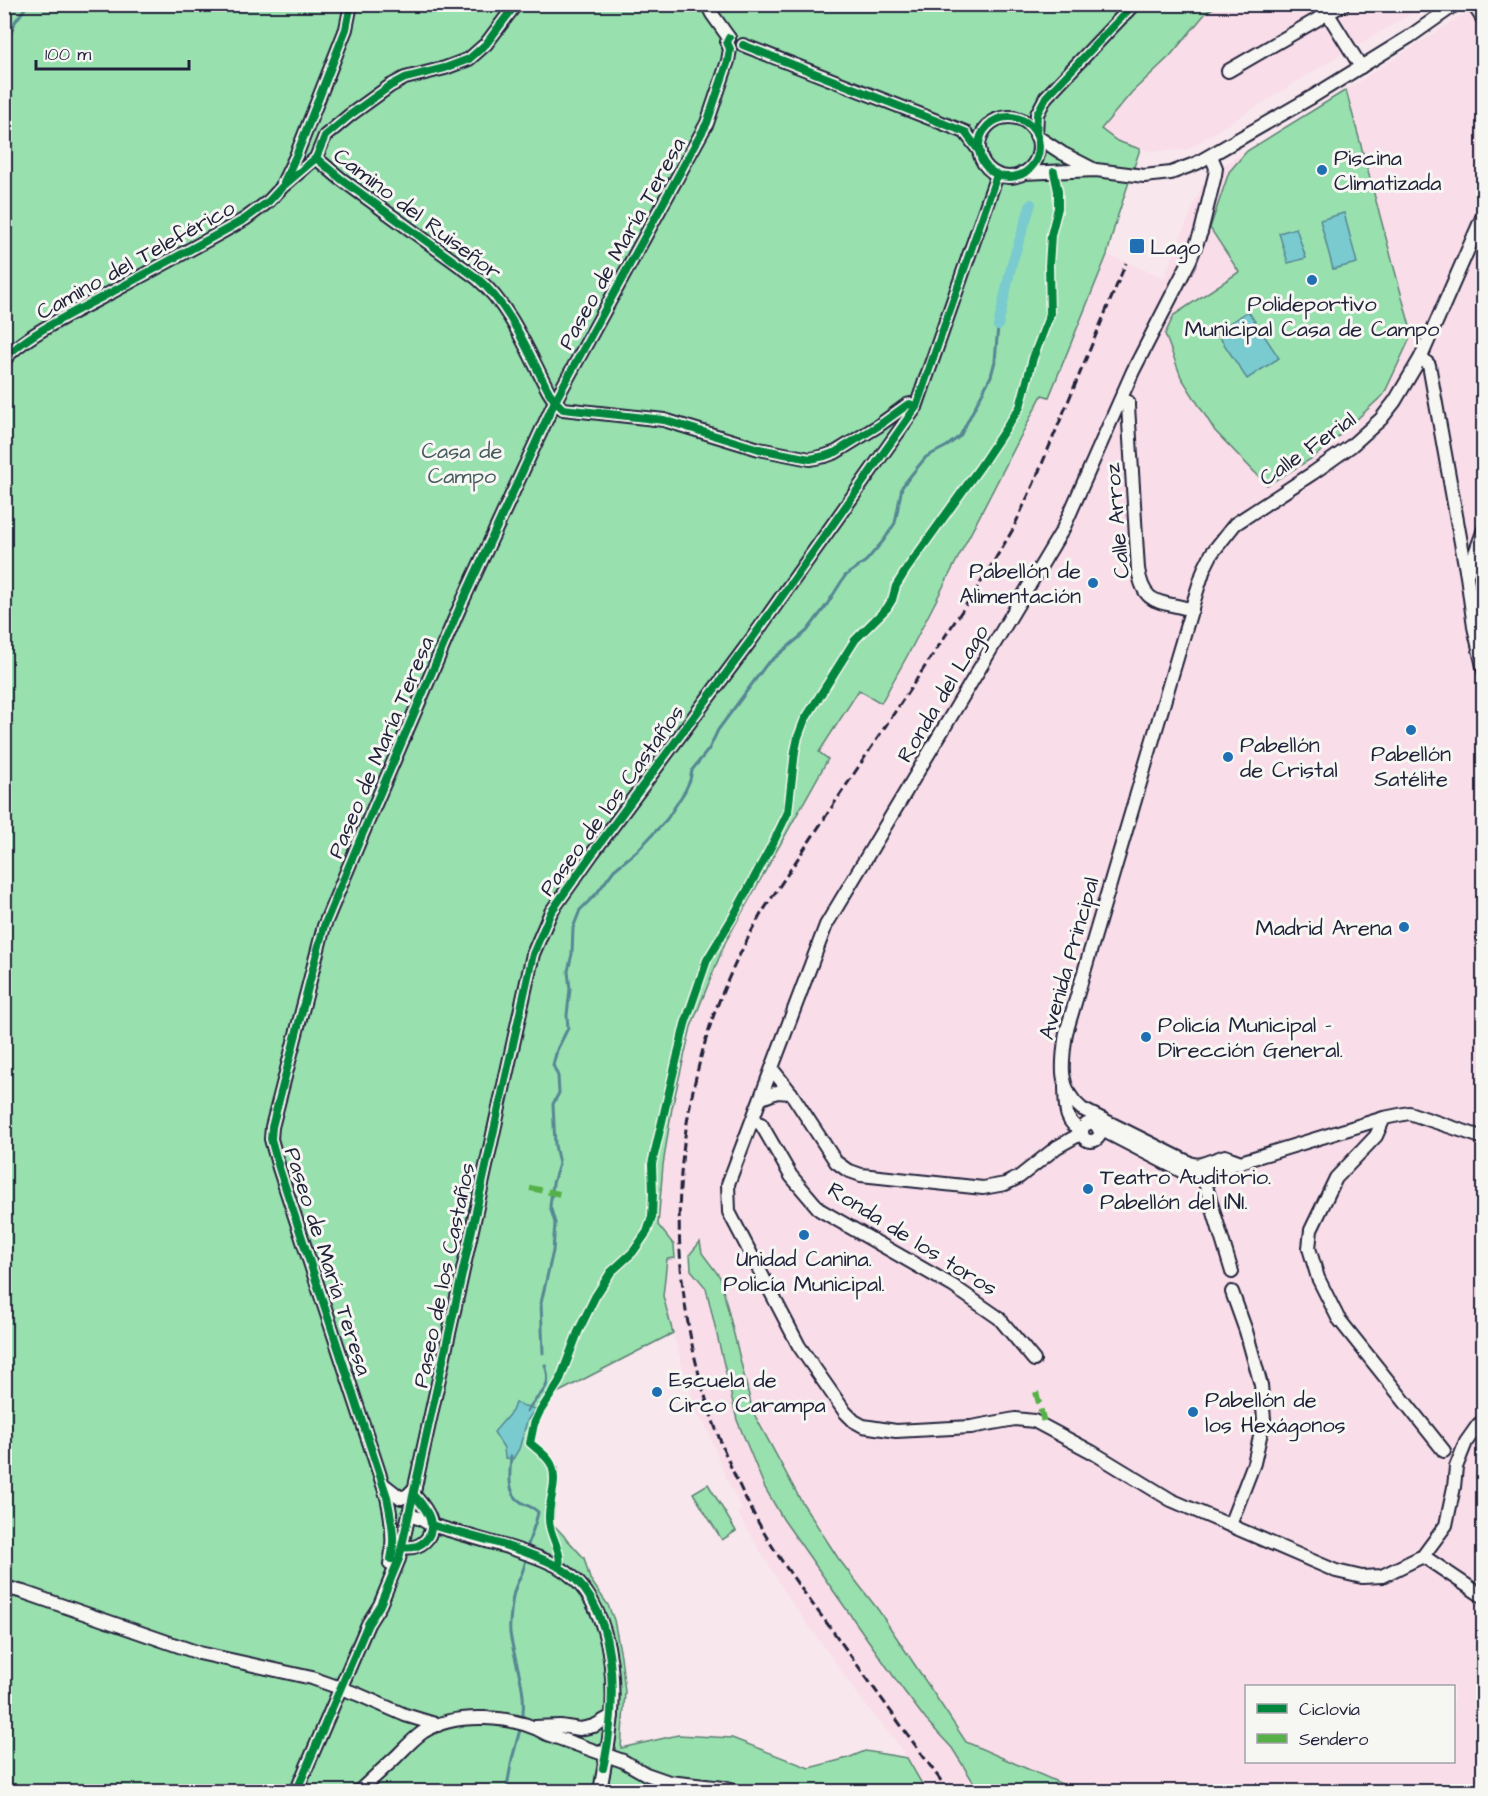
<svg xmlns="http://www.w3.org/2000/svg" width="1488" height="1796" font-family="'Architects Daughter',sans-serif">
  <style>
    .built { fill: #f9dde9; fill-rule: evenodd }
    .green { fill: #98e0ae; stroke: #5d8174; stroke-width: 1.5 }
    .water { fill: #79cbcf; stroke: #568794; stroke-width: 1.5 }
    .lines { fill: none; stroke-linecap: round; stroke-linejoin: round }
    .stream { stroke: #568794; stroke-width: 3 }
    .canal { stroke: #79cbcf; stroke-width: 10 }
    .street-casing { stroke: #22223b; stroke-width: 16 }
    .street { stroke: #f6f6f2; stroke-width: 12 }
    .rail { stroke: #22223b; stroke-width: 3; stroke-dasharray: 9 4.5; stroke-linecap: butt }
    .quiet { stroke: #55b146; stroke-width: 6; stroke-dasharray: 12 6; stroke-linecap: butt }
    .cycleway-casing { stroke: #f6f6f2; stroke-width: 11 }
    .cycleway { stroke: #00873e; stroke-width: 8 }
    .poi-dot { fill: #1f6fb2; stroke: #f6f6f2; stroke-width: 2 }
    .labels { text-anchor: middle; stroke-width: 6; stroke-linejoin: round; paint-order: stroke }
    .poi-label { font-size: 22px; fill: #22223b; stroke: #f6f6f2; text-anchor: start }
    .street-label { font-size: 22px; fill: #22223b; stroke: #f6f6f2 }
    .park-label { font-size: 22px; fill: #455b5e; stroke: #f6f6f2 }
  </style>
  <rect width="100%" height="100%" fill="#f8e7ed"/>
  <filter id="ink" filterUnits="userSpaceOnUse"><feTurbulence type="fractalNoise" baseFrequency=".0167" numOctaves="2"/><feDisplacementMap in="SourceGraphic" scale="12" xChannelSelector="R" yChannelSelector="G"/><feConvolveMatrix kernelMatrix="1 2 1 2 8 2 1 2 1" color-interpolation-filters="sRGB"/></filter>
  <g filter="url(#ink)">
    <g class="built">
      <path d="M1217,5h210l-89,51 -152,94 -35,1 -11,-2 -23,-8 -17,-12 32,-37 38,-36 35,-42z"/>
      <path d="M1478,5h5v1786h-405l-112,-49 -87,-131 -41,-53 -38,-59 -47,-87 -33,-135 -18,-25 -2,-10 -10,12 -16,-9 -16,-20 5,-60 9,-57 19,-81 27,-69 7,-15 103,-184 -10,-7 41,-63 22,13 30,-53 131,-254 7,2 58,-142 57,23 42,-102 140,-86zM1246,1686h208v76h-208z"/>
      <path d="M675,1258l16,12 15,18 31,132 28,68 18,31 118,168 25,33 26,28 27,43h-53l-19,-33 -12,-18 -30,-36 -79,-110 -43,-72 -5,-10 4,-3 -15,-29 -20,-52 -11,-16 -23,-79 -10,-36 4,-38z"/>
    </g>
    <g class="green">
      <path d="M5,5h1212l-12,9 -35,42 -38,36 -31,37 16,12 23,8 -24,72 -9,34 -58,142 -7,-2 -131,254 -30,54 -22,-13 -40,62 9,7 -103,184 -34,84 -19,81 -9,57 -5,60 16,20 1,13 -8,1 -4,37 10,37 -114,59 -10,7 -18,41 27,28 -5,56 31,34 6,21 18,26 6,15 7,36 4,36 -4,56 57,-13 54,3 77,30 39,-10 17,-7 42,7 19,33h-921z"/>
      <path d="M1346,90l66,244 -28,60 -56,52 -17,13 -44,26 -52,-54 -34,-54 -16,-43 9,-19 65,-43 -29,-44 19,-56 18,-21z"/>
      <path d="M700,1242l2,11 18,24 33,135 47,87 38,59 41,53 87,131 112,49h-99l-27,-43 -26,-28 -25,-33 -118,-168 -18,-31 -28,-68 -31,-132 -15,-18 -1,-16z"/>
      <path d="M708,1484l28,47 -14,9 -29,-47z"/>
    </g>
    <g class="water">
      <path d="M1344,213l13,50 -24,6 -13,-49z"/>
      <path d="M1296,228l10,30 -18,5 -9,-30z"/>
      <path d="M1248,311l31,47 -32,21 -31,-47z"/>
      <path d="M515,1403l20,6 -8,12 -8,28 -6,10 -8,-1 -1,-10 -10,-16 18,-21z"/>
    </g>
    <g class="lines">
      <g class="stream">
        <path d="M4,53l11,-31 13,-18"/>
        <path d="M543,1353l-2,-50 12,-52 2,-28 -5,-17 3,-23 6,-19 -4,-19 -2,-41 6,-11 -1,-17 -5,-11 4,-15 11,-22 -1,-13 3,-26 -2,-18 4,-17 1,-26 7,-18 17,-17 17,-23 24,-20 29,-31 18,-28 5,-11 2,-10 17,-21 9,-19 48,-65 41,-34 19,-25 19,-30 21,-15 18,-21 11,-17 7,-36 10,-13 14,-17 21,-11 13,-10 31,-60 4,-15 3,-35"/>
        <path d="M527,1411c11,-18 27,-21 18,-46"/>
        <path d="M511,1456c-1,15 -5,37 10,46 7,5 10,3 17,10 -2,13 -9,25 -11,38"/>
        <path d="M522,1720c6,-30 -8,-59 -12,-87 -1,-7 2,-34 4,-41 4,-14 11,-20 12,-35"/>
        <path d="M506,1792l6,-33 9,-33"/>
      </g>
      <path class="canal" d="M998,326l14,-63 19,-59"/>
      <g class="street-casing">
        <g id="street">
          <path d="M707,4l5,10 17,24"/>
          <path d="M1473,4l11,17"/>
          <path d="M1328,14l33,53"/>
          <path d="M743,45l222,87 15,20"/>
          <path d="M1228,71l116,-67"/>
          <circle cx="1009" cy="147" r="30"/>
          <path d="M1036,134l1,-20 9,-17 88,-93"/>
          <path d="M1036,136l26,17 33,17"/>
          <path d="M1211,156l5,12 -1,7 -14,57 -11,28 -57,111 -70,158 -237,396 -98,259 1,28 70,134 46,66 9,9 9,5 33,5 75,-4 44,-8 19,2 58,31 79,48 165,71 26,6 20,-1 41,-20 23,-31 8,-38 2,-20 10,-25 12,-17 6,-5"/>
          <path d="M316,158l25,21 136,99c35,30 51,75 72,114l6,9 8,8 101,11 95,29 51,10 15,-3 11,-4 42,-26 29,-21 3,-1 6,3"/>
          <path d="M1022,173l74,-3 48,6 27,-3 26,-10 115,-66 97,-60 47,-33"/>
          <path d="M283,183l13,-27 50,-127 5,-25"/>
          <path d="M1421,357l8,8 38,211 7,51 10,44"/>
          <path d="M4,361c12,-22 84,-56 108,-69 44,-24 89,-48 133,-73l24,-18 13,-14 34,-29 9,-22 25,-21 40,-29 15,-8 40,-10 24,-9 17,-15 30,-40"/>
          <path d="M1122,399l6,3v4l10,163c6,39 23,31 54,41"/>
          <path d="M1467,575l17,-46"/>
          <path d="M772,1069l19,24 45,69 11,8 14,5 122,13 22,-4 14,-7 38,-30 25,-14"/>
          <path d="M1065,1087c1,17 -2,36 17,43"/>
          <path d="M762,1098l15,-6 14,1"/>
          <path d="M1384,1118l-8,18 -40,42 -25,52 -2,18 9,30 20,40 106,133"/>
          <path d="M753,1121l8,3 30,52 29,34 133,76 46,32 35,42"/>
          <circle cx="1091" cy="1132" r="9"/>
          <path d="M1098,1128l83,43c15,3 26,1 40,-3l163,-50 25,-5 75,25"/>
          <path d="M1241,1162l-16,-6 -26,9 -7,-1 -110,-55c-25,-20 -20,-48 -16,-76l130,-439 8,-25 8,-16 23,-29 78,-51 38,-27 30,-27 14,-18 26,-44 63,-144"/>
          <path d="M1202,1173l30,99"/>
          <path d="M383,1484l18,14 7,-3 7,-7"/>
          <path d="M409,1515l12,4 10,6c22,6 44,13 66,19 21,6 41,12 60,22 50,28 58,98 55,148 -2,26 -8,52 -12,78"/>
          <path d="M1230,1525l24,-62 10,-44 -3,-34 -15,-54 -14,-39"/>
          <path d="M402,1547c18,3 33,-9 28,-28 -3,-10 -10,-17 -16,-24"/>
          <path d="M1423,1556l61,41"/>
          <path d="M390,1564c5,-23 2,-45 -3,-67l-108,-329 -8,-29 1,-12 52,-201 35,-84 100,-233 96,-208 152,-278 21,-62 2,-12 -3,-7 2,-4"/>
          <path d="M4,1587l19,5 176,61 113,25 45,16 48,21 33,10"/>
          <path d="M535,1727l25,-1 20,3 14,-3 18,-10"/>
          <path d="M296,1792l72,-168 12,-19 19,-46 134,-605 18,-42 41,-58 159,-214 165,-233 81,-232"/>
          <path d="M358,1792c13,-12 25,-23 38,-35 8,-8 17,-18 27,-25 32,-21 92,-17 124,2l76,27 23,13 23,8 54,6 14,4"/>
        </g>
      </g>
      <use href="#street" class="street"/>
      <path class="rail" d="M949,1792c-38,-53 -76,-105 -114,-158 -27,-36 -55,-72 -77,-112 -86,-157 -102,-332 -46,-502 13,-37 30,-72 49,-106l224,-338 27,-45 22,-48 92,-220"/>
      <g class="quiet">
        <path d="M530,1188l30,6"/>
        <path d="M1036,1392l9,34"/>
      </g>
      <g class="cycleway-casing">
        <g id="cycleway">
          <path d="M743,45l222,87 15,20"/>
          <circle cx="1009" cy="147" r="30"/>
          <path d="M1036,134l1,-20 9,-17 88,-93"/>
          <path d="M316,158l25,21 136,99c35,30 51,75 72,114l6,9 8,8 101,11 95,29 51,10 15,-3 11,-4 42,-26 29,-21 3,-1 6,3"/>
          <path d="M284,182l12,-26 50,-127 5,-25"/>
          <path d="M4,361c12,-22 84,-56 108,-69 44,-24 89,-48 133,-73l24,-18 13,-14 34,-29 9,-22 25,-21 40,-29 15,-8 40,-10 24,-9 17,-15 30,-40"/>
          <path d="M431,1525c39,11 90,22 126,41 65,35 60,141 46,202"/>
          <path d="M402,1547c18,3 33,-9 28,-28 -3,-10 -10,-17 -16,-24"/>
          <path d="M391,1559c5,-20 0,-42 -4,-62l-108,-329 -8,-29 1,-12 52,-201 35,-84 100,-233 96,-208 152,-278 21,-62 2,-12 -3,-7 2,-4"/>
          <path d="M559,1567c3,-15 -6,-26 -9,-40 -5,-20 9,-41 2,-61 -3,-9 -15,-17 -22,-23l4,-19 5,-11 20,-31 19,-50 17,-35 16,-25 22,-20 14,-20 5,-15 1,-23 -1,-30 33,-140 22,-64 26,-43 41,-76 14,-29 7,-61 3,-14 6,-16 51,-81 32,-32 5,-8 4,-14 10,-16 74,-103 40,-60 13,-49 17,-44 -1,-48 2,-31 7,-27v-17l-4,-19"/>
          <path d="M296,1792l72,-168 12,-19 19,-46 134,-605 18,-42 41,-58 159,-214 165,-233 81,-232"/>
        </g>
      </g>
      <use href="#cycleway" class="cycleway"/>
    </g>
  </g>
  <g class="poi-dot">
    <circle cx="1322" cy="170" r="6"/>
    <rect x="1129" y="238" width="16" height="16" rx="3"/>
    <circle cx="1312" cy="280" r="6"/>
    <circle cx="1093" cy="583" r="6"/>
    <circle cx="1411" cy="730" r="6"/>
    <circle cx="1228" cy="757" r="6"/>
    <circle cx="1404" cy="927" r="6"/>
    <circle cx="1146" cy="1037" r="6"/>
    <circle cx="1088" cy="1189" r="6"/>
    <circle cx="804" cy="1235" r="6"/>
    <circle cx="657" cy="1392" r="6"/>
    <circle cx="1193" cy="1412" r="6"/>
  </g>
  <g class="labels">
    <g class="poi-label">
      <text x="1334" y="165">Piscina<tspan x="1334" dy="25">Climatizada</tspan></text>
      <text x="1150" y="254">Lago</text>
      <text x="1312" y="311" text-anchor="middle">Polideportivo<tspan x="1312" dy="25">Municipal Casa de Campo</tspan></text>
      <text x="1081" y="578" text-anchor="end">Pabellón de<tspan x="1081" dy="25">Alimentación</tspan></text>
      <text x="1240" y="752">Pabellón<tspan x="1240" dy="25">de Cristal</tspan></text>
      <text x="1411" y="761" text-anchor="middle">Pabellón<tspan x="1411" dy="25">Satélite</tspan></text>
      <text x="1392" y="935" text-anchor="end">Madrid Arena</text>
      <text x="1158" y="1032">Policía Municipal -<tspan x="1158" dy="25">Dirección General.</tspan></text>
      <text x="1100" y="1184">Teatro Auditorio.<tspan x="1100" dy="25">Pabellón del INI.</tspan></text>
      <text x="804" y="1266" text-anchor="middle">Unidad Canina.<tspan x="804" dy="25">Policía Municipal.</tspan></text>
      <text x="669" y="1387">Escuela de<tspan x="669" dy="25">Circo Carampa</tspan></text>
      <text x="1205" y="1407">Pabellón de<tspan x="1205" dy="25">los Hexágonos</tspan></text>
    </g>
    <g class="street-label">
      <text transform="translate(418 213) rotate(37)" y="8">Camino del Ruiseñor</text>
      <text transform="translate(621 243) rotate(-61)" y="8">Paseo de María Teresa</text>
      <text transform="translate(135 259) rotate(-29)" y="8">Camino del Teleférico</text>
      <text transform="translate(1307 448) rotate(-35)" y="8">Calle Ferial</text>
      <text transform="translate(1116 521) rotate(-95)" y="8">Calle Arroz</text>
      <text transform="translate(942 693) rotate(-59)" y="8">Ronda del Lago</text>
      <text transform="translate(380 747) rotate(-67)" y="8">Paseo de María Teresa</text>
      <text transform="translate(611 800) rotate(-54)" y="8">Paseo de los Castaños</text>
      <text transform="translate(1068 958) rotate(-74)" y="8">Avenida Principal</text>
      <text transform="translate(913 1238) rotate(32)" y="8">Ronda de los toros</text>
      <text transform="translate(329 1261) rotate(72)" y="8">Paseo de María Teresa</text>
      <text transform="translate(443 1275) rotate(-78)" y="8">Paseo de los Castaños</text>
    </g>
    <g class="park-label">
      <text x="462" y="458">Casa de<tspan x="462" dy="25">Campo</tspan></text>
    </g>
  </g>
  <rect width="1488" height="1796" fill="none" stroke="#f6f6f2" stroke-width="24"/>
  <rect x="12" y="12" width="1464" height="1772" fill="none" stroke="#22223b" stroke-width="2" filter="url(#ink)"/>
  <rect x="1245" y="1685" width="210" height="78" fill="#f6f6f2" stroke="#a1a1a9" stroke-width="1.5"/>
  <rect x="1257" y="1704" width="30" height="9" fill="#00873e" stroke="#a1a1a9" stroke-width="1.5"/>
  <text x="1299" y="1715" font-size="18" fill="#22223b">Ciclovía</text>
  <rect x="1257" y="1734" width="30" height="9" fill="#55b146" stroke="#a1a1a9" stroke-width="1.5"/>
  <text x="1299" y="1745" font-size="18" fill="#22223b">Sendero</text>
  <path d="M36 60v9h153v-9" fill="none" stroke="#22223b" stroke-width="3"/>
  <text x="45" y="60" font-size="18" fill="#22223b" stroke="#f6f6f2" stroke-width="4.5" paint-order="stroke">100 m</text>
</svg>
